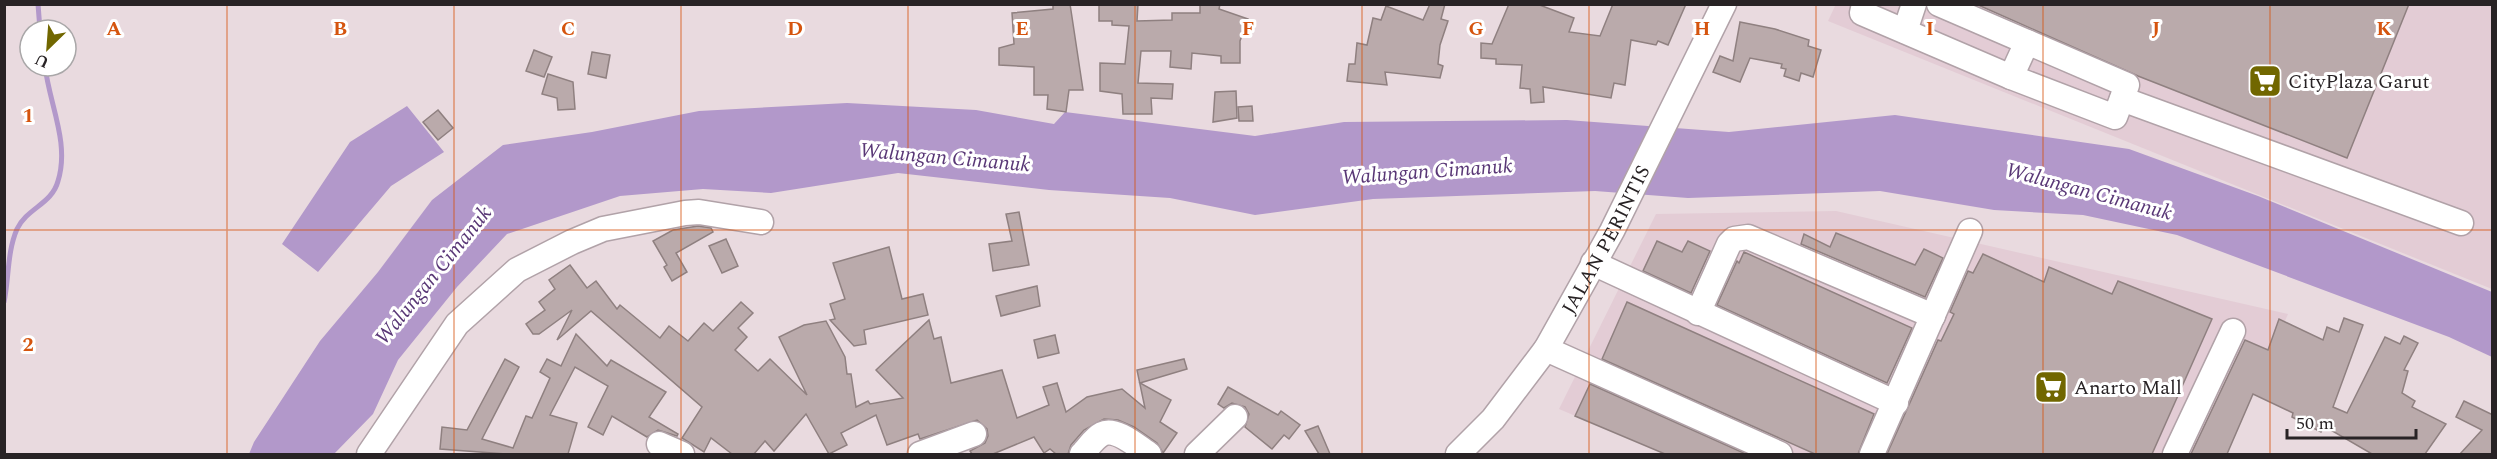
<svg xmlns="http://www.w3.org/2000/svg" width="2497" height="459" font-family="Spectral,serif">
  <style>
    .built { fill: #e3ccd5 }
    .water { fill: #b298ca }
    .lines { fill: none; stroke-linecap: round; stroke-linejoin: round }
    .stream { stroke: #b298ca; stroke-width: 5 }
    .building { fill: #baaaab; stroke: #8f8080; stroke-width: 1.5 }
    .minor-casing { stroke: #b1a2a8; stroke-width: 27 }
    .minor { stroke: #fff; stroke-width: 24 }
    .grid { fill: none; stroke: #d5540e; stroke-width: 1.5; stroke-opacity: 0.55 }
    .labels { text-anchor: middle; stroke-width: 6; stroke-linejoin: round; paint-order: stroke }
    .poi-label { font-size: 20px; fill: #282325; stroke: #fff; text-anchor: start }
    .street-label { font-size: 20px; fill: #282325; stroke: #fff }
    .water-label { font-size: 21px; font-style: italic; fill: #593776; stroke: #fff }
    .grid-label { font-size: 20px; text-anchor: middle; font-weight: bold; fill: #d5540e; stroke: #fff; stroke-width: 6; stroke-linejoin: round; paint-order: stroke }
  </style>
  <rect width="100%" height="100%" fill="#e9dadf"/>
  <g class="built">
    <path d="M1836,4l656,1v284l-664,-268z"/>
    <path d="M1836,211l452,103 -61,140h-562l-106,-45 97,-195z"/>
  </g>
  <g class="water">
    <path d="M847,103l129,7 78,14 11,-12 190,24 89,-14 223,-2 162,12 166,-17 234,34 129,47 234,96v65l-43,-20 -272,-102 -94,-20 -89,-5 -114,-19 -192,7 -93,-7 -222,8 -118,16 -85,-17 -121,-8 -151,-17 -127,20 -68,-4 -83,7 -113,38 -50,53 -59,73 -25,54 -39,40h-85l5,-12 66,-101 58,-69 54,-72 71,-55 89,-13 107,-21z"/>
    <path d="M407,106l37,46 -53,34 -73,86 -36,-28 68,-102z"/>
  </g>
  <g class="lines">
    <g class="stream">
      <path d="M38,4l2,26"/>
      <path d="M4,302c5,-23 3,-50 13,-73 10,-21 35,-25 41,-48 12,-38 -9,-78 -13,-115"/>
    </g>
  </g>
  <g class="building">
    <path d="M1053,4h17l13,86h-14l-3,22 -19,-3 1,-14h-14v-28l-35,-2v-17l15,-4 -2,-31 41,-4z"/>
    <path d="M1099,4h39l-1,17 35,-1v-7h28v-9h20l-1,5 29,10 -8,22v22h-19v-7l-29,-3 -1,16 -21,-2 1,-16h-30l-3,32 35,1 -1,15 -21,-1 1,16h-29l-1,-20 -22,-3v-28l25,1 4,-38 -17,-1v-4h-13z"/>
    <path d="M1430,4h15l-4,15 7,2 -8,24 -2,19 5,2 -3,12 -55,-6 2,13 -40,-4 2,-17h6l2,-21 10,2 6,-27 8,2 5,-14 37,14z"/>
    <path d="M1509,4h28l37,14 -5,14 31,4 13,-32h73l-18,41 -10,-4 -2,4 -25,-5 -6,45 -11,-2 -3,15 -68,-11 1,15 -13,1 -1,-14 -10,-1 2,-23 -26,-1v-5l-15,-1v-15l11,1z"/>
    <path d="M1976,4h433l-62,154 -209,-82z"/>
    <path d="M1740,22l35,7 34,11 -1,6 13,4 -8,27 -12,-4 -2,8 -15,-5 2,-7 -5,-1 1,-4 -32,-6 -10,24 -27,-10 7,-16 13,5z"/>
    <path d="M534,50l18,7 -8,20 -18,-6z"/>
    <path d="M592,52l18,3 -4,23 -18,-4z"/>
    <path d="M548,74l25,8 2,27 -17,1 -1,-12 -15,-4z"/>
    <path d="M1236,91l1,27 -24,4 2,-30z"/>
    <path d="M1252,106l1,15h-14l-1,-14z"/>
    <path d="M438,110l15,18 -15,12 -15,-18z"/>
    <path d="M1019,212l10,53 -36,6 -4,-27 23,-3 -6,-27z"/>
    <path d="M698,226l13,2 2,4 -37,21 11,19 -15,9 -8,-14 3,-2 -14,-24 20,-11z"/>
    <path d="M1836,233l79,32 9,-16 19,9 -18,39 -124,-53 3,-10 26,13z"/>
    <path d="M726,239l12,27 -16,7 -13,-27z"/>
    <path d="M1657,241l25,11 6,-11 22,10 -19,42 -48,-22z"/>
    <path d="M889,247l13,52 21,-5 5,21 -64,15 2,14 -12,2 -24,-26 5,-1 -5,-15 15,-5 -12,-36z"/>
    <path d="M1744,252l168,76 -25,55 -170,-78 20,-44 2,2z"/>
    <path d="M1983,254l61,28 5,-15 63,27 6,-13 94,38 -60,135h-265l51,-114 3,1 13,-27 -4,-2 18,-41 5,2z"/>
    <path d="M570,265l17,23 9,-7 21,28 3,-4 40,33 9,-12 19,15 16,-18 9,8 28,-29 12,11 -15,15 9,9 -12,13 23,21 12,-12 37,36 -28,-58 25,-12 22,-4 19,36 2,17h4l5,33 12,-6 2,3 33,-6 -27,-28 53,-50 5,19 7,-2 10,46 51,-13 15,48 32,-13 -6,-18 14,-4 9,29 21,-15 35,-8 23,19 -8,-38 47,-11 3,10 -47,14 31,17 -11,22 17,11 -14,20 -6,-10 -23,-16 -16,-7 -14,-1 -20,11 -13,15 -3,9h-12l-6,-5 -6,4 -10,-16 -41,17h-21l-2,-3 15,-8 3,-7 -1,-7 -10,-9 -57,19 -2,-5 -31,11 -11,-30 -35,18 6,12 -18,9 -23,-40 -32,37 -9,-10 -11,13h-22l-21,-16 -7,14 -22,-14 20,-31 -111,-96 -34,29 15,-30 -33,24h-6l-7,-10 19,-14 -6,-8 16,-13 -6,-9z"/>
    <path d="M1037,286l3,20 -39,10 -5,-20z"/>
    <path d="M1627,302l247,112 -16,40h-43l-213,-95z"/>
    <path d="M2344,318l19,7 -30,82 14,6 38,-76 15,7 4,-8 14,7 -14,27 4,1 -6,22 13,8 -3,6 34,17 -21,30h-53l-48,-28 -3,6 -29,-15 1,-4 -40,-19 -26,60h-36l54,-114 23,10 11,-31 44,21 4,-13 12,5z"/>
    <path d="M576,334l31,32 4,-6 55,32 -17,25 29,17 -1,2 -19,-6 -11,7 -35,-21 -9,19 -15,-8 20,-41 -33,-19 -25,48 27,8 -9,31h-62l-66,-5 2,-22 25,3 38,-71 14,8 -37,72 31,9 13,-32 6,2 18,-40 -10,-6 7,-13 14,7z"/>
    <path d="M1055,335l4,18 -21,5 -4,-18z"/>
    <path d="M1590,384l156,70h-81l-90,-38z"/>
    <path d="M1228,387l50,28 3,-4 19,14 -11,14 -5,-4 -12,14 -27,-22 4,-13 -4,-7 -13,-4 -8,5 -6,-4z"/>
    <path d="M2464,401l29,14v39h-33l22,-24 -26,-13z"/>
    <path d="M1318,426l12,28h-11l-14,-23z"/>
  </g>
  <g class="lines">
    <g class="minor-casing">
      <g id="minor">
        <path d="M1864,4l-2,9 149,64 104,40 12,-32 -100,-43"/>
        <path d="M1939,4l88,38 -16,35"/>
        <path d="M1905,31l9,-27"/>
        <path d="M2122,99l339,124"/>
        <path d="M1593,263l303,140"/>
        <path d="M1698,313l31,-69 5,-5 14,-2 185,79"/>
        <path d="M1546,349l234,105"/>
        <path d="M659,444l23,10"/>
        <path d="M369,454l88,-130 60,-54 55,-28 31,-13 82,-16 14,-1 62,10"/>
        <path d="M920,454l54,-20"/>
        <path d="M1082,454c6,-6 12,-16 20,-20 14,-7 36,13 47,20"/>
        <path d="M1197,454l38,-37"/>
        <path id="s1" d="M1458,454l35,-35 53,-70 66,-118 112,-227"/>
        <path d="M1872,454l98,-223"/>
        <path d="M2175,454l58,-123"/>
      </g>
    </g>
    <use href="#minor" class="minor"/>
  </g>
  <path class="grid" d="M227,4v450M454,4v450M681,4v450M908,4v450M1135,4v450M1362,4v450M1589,4v450M1816,4v450M2043,4v450M2270,4v450M4,230h2488"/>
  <defs>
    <g id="supermarket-square" transform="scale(1.725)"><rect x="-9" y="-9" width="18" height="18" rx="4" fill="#716700" stroke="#fff"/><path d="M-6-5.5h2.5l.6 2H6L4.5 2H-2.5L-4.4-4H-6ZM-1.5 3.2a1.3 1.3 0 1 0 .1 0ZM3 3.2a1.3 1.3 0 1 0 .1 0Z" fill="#fff"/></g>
  </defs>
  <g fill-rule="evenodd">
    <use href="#supermarket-square" x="2265" y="81"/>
    <use href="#supermarket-square" x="2051" y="387"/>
  </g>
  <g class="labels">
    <g class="poi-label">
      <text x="2288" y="88">CityPlaza Garut</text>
      <text x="2074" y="394">Anarto Mall</text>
    </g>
    <g class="street-label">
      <text dy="7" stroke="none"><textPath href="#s1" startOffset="262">JALAN PERINTIS</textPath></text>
    </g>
    <g class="water-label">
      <text transform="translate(945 157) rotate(5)" y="7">Walungan Cimanuk</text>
      <text transform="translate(1427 171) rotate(-4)" y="7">Walungan Cimanuk</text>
      <text transform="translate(2089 191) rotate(15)" y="7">Walungan Cimanuk</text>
      <text transform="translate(433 275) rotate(-51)" y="7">Walungan Cimanuk</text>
    </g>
  </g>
  <g class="grid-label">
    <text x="114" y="35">A</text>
    <text x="340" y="35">B</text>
    <text x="568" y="35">C</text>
    <text x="795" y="35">D</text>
    <text x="1022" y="35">E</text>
    <text x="1248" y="35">F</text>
    <text x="1476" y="35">G</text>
    <text x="1702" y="35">H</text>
    <text x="1930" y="35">I</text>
    <text x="2156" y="35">J</text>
    <text x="2384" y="35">K</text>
    <text x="28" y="122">1</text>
    <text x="28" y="351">2</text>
  </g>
  <rect width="2497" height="459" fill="none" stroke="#282325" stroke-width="12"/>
  <g transform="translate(48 48) rotate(205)"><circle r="28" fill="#ffffff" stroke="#a9a7a8" stroke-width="1.5"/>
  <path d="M0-4.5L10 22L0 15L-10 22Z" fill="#716700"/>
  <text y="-9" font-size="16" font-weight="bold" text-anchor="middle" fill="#282325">U</text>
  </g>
  <path d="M2287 429v9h129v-9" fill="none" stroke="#282325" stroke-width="3"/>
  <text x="2296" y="429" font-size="18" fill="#282325" stroke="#ffffff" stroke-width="4.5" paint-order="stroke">50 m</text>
</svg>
